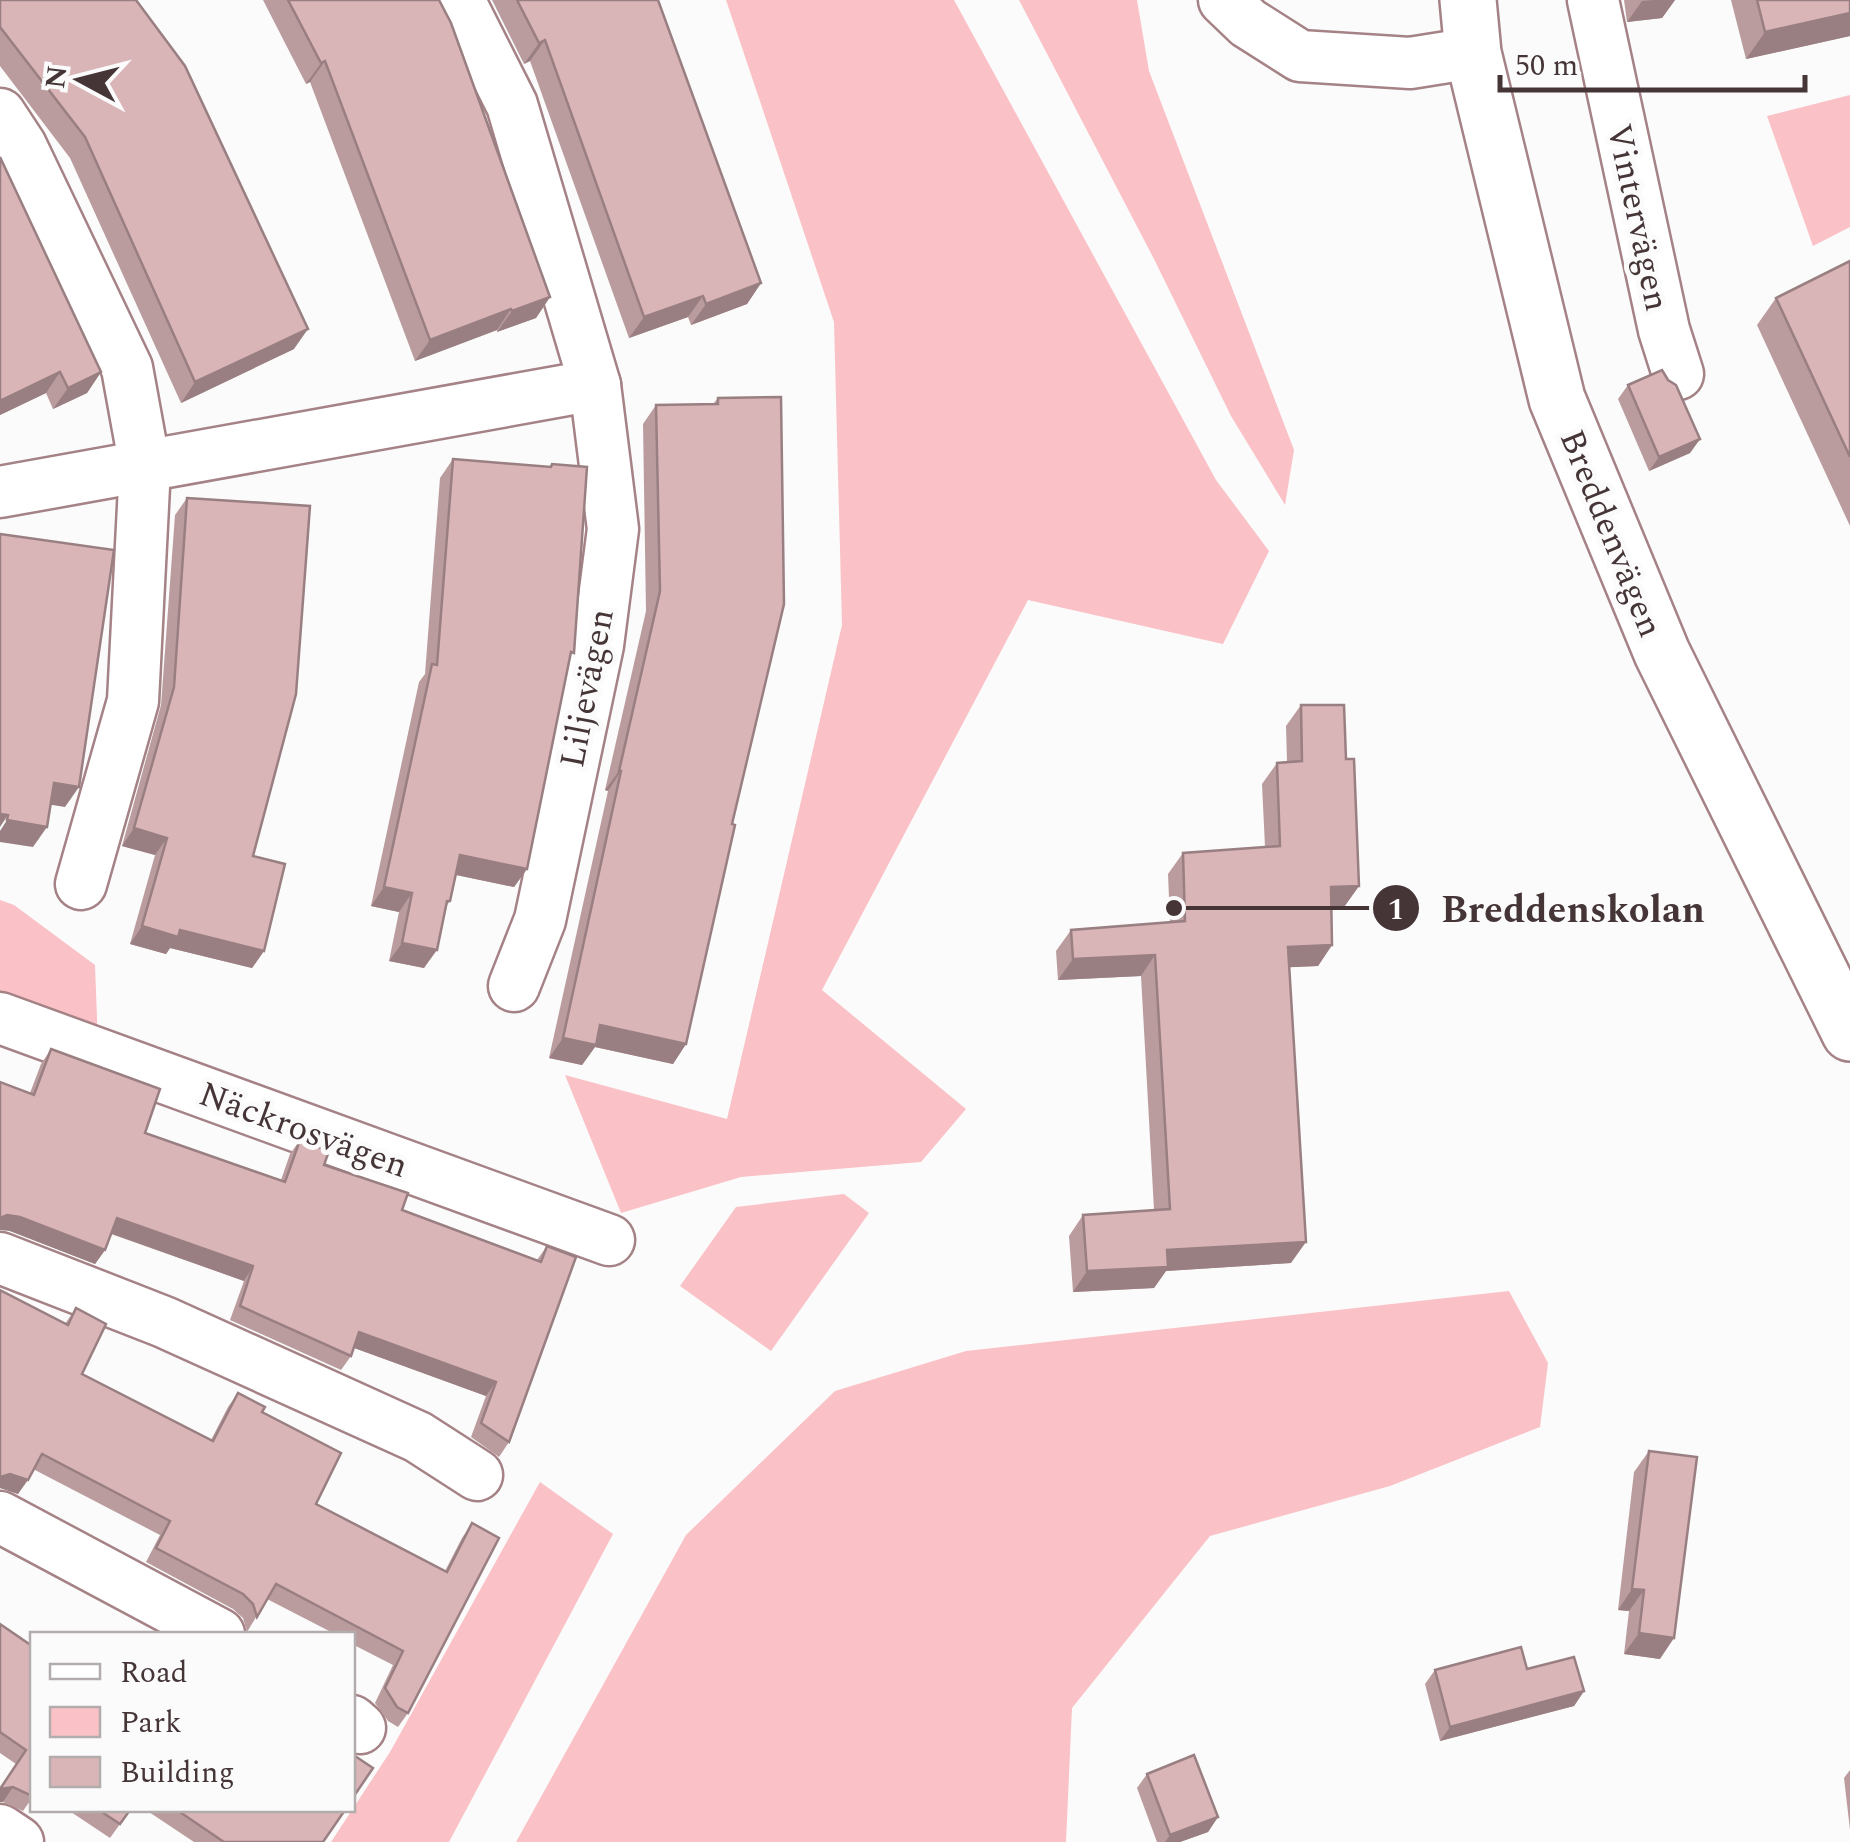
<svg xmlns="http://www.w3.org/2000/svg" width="1850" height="1842" font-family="Spectral,serif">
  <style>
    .green { fill: #fac1c6 }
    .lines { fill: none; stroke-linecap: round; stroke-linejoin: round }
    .minor-casing { stroke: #a58285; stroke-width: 55 }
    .tertiary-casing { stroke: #a58285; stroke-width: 60 }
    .minor { stroke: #fff; stroke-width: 50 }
    .tertiary { stroke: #fff; stroke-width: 55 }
    .wall { fill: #bb9c9e }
    .shaded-wall { fill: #997f81 }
    .building { fill: #dab5b8; stroke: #997f81; stroke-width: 2.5 }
    .labels { text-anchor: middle; stroke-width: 10; stroke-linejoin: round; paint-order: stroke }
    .street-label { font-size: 35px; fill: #453537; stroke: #fbfbfb }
    .leader { fill: none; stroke: #453537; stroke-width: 4 }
    .callout-dot { fill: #453537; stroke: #fbfbfb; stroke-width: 4 }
    .mark-label { font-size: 30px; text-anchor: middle; font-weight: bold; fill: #fff }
    .callout-label { font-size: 38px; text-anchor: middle; font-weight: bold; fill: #453537; stroke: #fbfbfb; stroke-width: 10; stroke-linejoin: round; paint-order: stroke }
  </style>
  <rect width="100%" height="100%" fill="#fbfbfb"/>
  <g class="green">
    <path d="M726,0h228l262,480 53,71 -46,93 -195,-44 -206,390 144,119 -45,53 -180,15 -120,36 -56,-138 162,44 115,-494 -8,-303z"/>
    <path d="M1019,0h118l12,71 145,379 -9,55 -54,-89 -77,-157z"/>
    <path d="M1850,95v132l-37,19 -46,-130z"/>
    <path d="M0,900l14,5 81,60 3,80 -98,-34z"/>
    <path d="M844,1194l25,19 -98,138 -91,-65 56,-79z"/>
    <path d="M1509,1291l39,72 -8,64 -150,59 -180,50 -138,172 -6,134h-550l170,-307 149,-144 131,-40z"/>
    <path d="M540,1482l73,52 -164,308h-118l59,-90z"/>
  </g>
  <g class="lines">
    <g class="minor-casing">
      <g id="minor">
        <path d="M459,0l53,105 83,280 18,144 -15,116 -58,275 -26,66"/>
        <path d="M1224,0l24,23 52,33 110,7 63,-10"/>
        <path d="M1593,0l71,330 14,44"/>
        <path d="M0,114l21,32 106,222 18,99 -12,234 -52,183"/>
        <path d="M0,492l595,-107"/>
        <path d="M0,1018l609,222"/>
        <path d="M0,1258l164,64 254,115 59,38"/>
        <path d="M0,1517l219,117"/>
        <path d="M352,1721l8,7"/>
        <path d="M0,1830l18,12"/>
      </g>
    </g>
    <g class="tertiary-casing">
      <path id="tertiary" d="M1468,0l5,53 84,346 105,254 188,380"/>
    </g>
    <use href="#minor" class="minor"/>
    <use href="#tertiary" class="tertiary"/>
  </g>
  <g class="wall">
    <path d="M0,0l294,349 -113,54 -111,-245 -70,-92z"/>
    <path d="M263,0h176l111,297 -14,21 -39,14v-2l-82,31 -105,-279 -4,2z"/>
    <path d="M492,0h166l103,283 -14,21 -56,21 -3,-8 -59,21 -99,-277 -6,3z"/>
    <path d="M1624,0h51l-13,18 -35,4z"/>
    <path d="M1731,0h119v36l-104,23z"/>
    <path d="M0,157l101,215 -14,21 -34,16 -7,-16 -46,22z"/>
    <path d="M1850,261v265l-93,-201 19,-27z"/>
    <path d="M1628,385l72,54 -10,14 -41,18 -31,-72z"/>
    <path d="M718,398l14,426 -46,220 -13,20 -78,-17 -13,18 -33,-7 59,-267 -3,-1 41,-179 -3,-187 13,-19 57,-1z"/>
    <path d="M453,459l97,8 2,-3 18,195 -43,210 -13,18 -58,-12 -6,26 -5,7 -21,60 -35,-7 10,-49 -28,-6 48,-224 6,-8 15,-196z"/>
    <path d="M187,498l77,453 -12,17 -82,-20 -4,6 -36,-10 25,-89 -33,-9 39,-141 14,-190z"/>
    <path d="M1301,705l45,54 13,127 -15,21h-13l1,38 -14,21 -29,1 2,296 -125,8 -12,17 -81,4 -4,-56 14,-21 71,-5 -13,-234 -83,4 -2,-29 15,-21 99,-7 -2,-49 15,-21 82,-6 -3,-63 15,-21 10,-1 -1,-36z"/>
    <path d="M51,1049l94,84 136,47 9,-26 10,-14 24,25 78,45 135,50 10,-14 -38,196 -10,15 -28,-20 15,-41 -132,-48 -3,8 -10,14 -111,-50 14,-39 -133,-47 -6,16 -10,14 -85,-33 20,-138 11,-29z"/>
    <path d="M76,1308l6,66 129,66 17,-33 10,-14 24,19 54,92 129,67 17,-33 10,-15 -64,190 -10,14 -10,-6 -13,-18 18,-38 -41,-21v-10h-17l-68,-35 -20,33 -4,-14 -10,-9 -87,-47 14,-27 -127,-66 -15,25 -18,-6 65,-164z"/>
    <path d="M1649,1451l11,208 -36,-5 5,-43 -11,-1 16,-138z"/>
    <path d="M0,1624l32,22v152l-9,13 -20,-9 13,-38 -16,-11z"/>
    <path d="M1435,1670l149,21 -10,15 -134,35 -15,-57z"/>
    <path d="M1850,1770v60l-6,-52z"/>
    <path d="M1147,1774l71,43 -10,15 -28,10h-23l-20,-54z"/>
    <path d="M68,1810h62l-20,28z"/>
    <path d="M146,1810h199l-22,32h-129z"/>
  </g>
  <g class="shaded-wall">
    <path d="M1654,0h21l-13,18 -35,4 15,-21z"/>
    <path d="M1850,13v23l-104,23 19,-27z"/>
    <path d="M545,40l-15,21 -6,3 15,-21z"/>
    <path d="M325,61l-15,21 -4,2 15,-21z"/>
    <path d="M761,283l-14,21 -56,21 15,-21z"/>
    <path d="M703,296l-15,21 -59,21 15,-21z"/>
    <path d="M550,297l-14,21 -39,14 15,-21z"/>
    <path d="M511,309l-14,21 -82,31 15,-21z"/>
    <path d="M308,329l-14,20 -113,54 14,-21z"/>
    <path d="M60,372l-14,21 -46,22v-14z"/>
    <path d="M101,372l-14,21 -34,16 15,-21z"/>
    <path d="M1700,439l-10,14 -41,18 10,-14z"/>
    <path d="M619,771h2l-13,20 -3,-1z"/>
    <path d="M54,783l25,4 -14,20 -25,-4z"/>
    <path d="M0,814l8,1 -8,12z"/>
    <path d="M7,820l40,7 -14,20 -33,-5v-11z"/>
    <path d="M134,828l33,10 -12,17 -33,-9z"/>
    <path d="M460,855l67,14 -13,18 -67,-14z"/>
    <path d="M1359,886l-15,21 -28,1 15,-21z"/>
    <path d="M384,887l28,6 -13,19 -28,-6z"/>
    <path d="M142,926l38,4 84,21 -12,17 -82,-20 -4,6 -36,-10z"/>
    <path d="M402,943l35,7 -13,18 -35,-7z"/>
    <path d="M1332,945l-14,21 -44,2 14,-21z"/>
    <path d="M1155,955l-14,21 -83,4 15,-21z"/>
    <path d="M600,1025l86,19 -13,20 -78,-17 -13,18 -33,-7 14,-20z"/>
    <path d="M7,1215l13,2 85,33 -10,14 -85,-33 -10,-1v-12z"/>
    <path d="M117,1218l136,48 -9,15 -137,-49z"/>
    <path d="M1306,1242l-15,21 -125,8 -12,17 -81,4 14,-21 80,-21z"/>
    <path d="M359,1332l137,50 -10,14 -137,-50z"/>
    <path d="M10,1474l18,6 -10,14 -18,-6v-11z"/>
    <path d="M1632,1589l12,1 -15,21 -11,-1z"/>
    <path d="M1639,1633l35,5 -14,21 -36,-5z"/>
    <path d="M1584,1691l-10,15 -134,35 10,-14z"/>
    <path d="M13,1787l-10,15h-3v-13z"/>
    <path d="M1218,1817l-10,15 -28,10h-15l5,-7z"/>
  </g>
  <g class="building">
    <path d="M0,0h136l49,66 123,263 -113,53 -110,-245 -85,-110z"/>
    <path d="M288,0h151l12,23 99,274 -38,14 -1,-2 -81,31 -105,-279 -4,2z"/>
    <path d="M517,0h141l103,283 -55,21 -3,-8 -59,21 -99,-277 -6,3z"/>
    <path d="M1757,0h93v13l-85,19z"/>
    <path d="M0,157l101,215 -33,16 -8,-16 -60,29z"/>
    <path d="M1850,261v196l-74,-159z"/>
    <path d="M1662,370l6,10 8,5 24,54 -41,18 -31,-72z"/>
    <path d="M781,397l3,207 -52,220 3,1 -49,219 -86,-19 -4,20 -33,-7 58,-267h-2l41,-180 -4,-186 62,-1v-6z"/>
    <path d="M453,459l98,8 1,-3 35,3 -13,186 -3,-1 -44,217 -67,-14 -10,46h-3l-10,49 -35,-7 10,-50 -28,-6 48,-223 5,1z"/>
    <path d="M187,498l123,8 -14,188 -43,162 32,8 -21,87 -84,-21 -2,7 -36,-11 25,-88 -33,-10 40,-141z"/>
    <path d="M0,534l114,16 -35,237 -25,-4 -7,44 -40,-7 1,-5 -8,-1z"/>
    <path d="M1301,705h43l2,54h8l5,127 -28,1 1,58 -44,2 18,295 -139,8 1,17 -81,4 -4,-56 87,-6 -15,-254 -82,4 -2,-29 114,-9 -2,-68 97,-7 -3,-83 25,-2z"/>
    <path d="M51,1049l109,40 -15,44 140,49 15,-42 29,11 -5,14 84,28 -6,17 139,52 6,-16 29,11 -67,185 -28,-19 15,-41 -137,-50 -8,24 -111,-50 13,-40 -136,-48 -12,32 -85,-33 -13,-2 -7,3v-136l34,13z"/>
    <path d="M0,1290l68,35 8,-17 30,16 -24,50 131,67 25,-48 27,14 -3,5 79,41 -25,51 131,68 25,-49 27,15 -91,175 -11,-6 -12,-19 18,-37 -127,-67 -19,33 -4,-13 -10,-10 -87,-46 14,-27 -128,-67 -14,26 -18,-6 -10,3z"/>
    <path d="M1649,1451l48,6 -23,181 -35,-5 5,-43 -12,-1z"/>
    <path d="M0,1624l32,22v150l-19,-9 -13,2 26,-39 -26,-18z"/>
    <path d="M1521,1647l6,22 47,-12 10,34 -134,36 -15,-57z"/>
    <path d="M352,1754l21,14 -21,31z"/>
    <path d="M1194,1755l24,62 -48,18 -23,-61z"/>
    <path d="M99,1810h31l-10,14z"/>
    <path d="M177,1810h168l-22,32h-99z"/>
  </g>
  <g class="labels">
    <g class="street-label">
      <text transform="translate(1639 217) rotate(78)" y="12">Vintervägen</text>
      <text transform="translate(1612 533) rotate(68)" y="12">Breddenvägen</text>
      <text transform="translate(586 688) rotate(-79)" y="12">Liljevägen</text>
      <text transform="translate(304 1129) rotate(20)" y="12">Näckrosvägen</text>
    </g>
  </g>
  <path class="leader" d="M1174 908L1396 908"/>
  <g class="callout-dot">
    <circle cx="1174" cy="908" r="10"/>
    <circle cx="1396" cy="908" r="25"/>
  </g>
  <g class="mark-label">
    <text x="1396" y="919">1</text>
  </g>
  <g class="callout-label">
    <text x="1573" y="922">Breddenskolan</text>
  </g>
  <rect x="30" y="1632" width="325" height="180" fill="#fbfbfb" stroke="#b2acad" stroke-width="2.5"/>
  <rect x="50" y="1664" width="50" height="15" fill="#ffffff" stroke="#b2acad" stroke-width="2.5"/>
  <text x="120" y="1682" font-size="30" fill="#453537">Road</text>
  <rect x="50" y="1707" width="50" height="30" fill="#fac1c6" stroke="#b2acad" stroke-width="2.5"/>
  <text x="120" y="1732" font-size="30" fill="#453537">Park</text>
  <rect x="50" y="1757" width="50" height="30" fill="#dab5b8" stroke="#b2acad" stroke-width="2.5"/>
  <text x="120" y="1782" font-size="30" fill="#453537">Building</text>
  <g transform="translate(80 80) rotate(277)" stroke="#fbfbfb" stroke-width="8" paint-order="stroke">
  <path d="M0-8L18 38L0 25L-18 38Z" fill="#453537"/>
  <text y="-15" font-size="28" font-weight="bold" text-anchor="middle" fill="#453537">N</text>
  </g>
  <path d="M1500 75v15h305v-15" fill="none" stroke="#453537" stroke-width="5"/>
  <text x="1515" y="75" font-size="30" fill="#453537" stroke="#fbfbfb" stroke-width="8" paint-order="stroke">50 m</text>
</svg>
